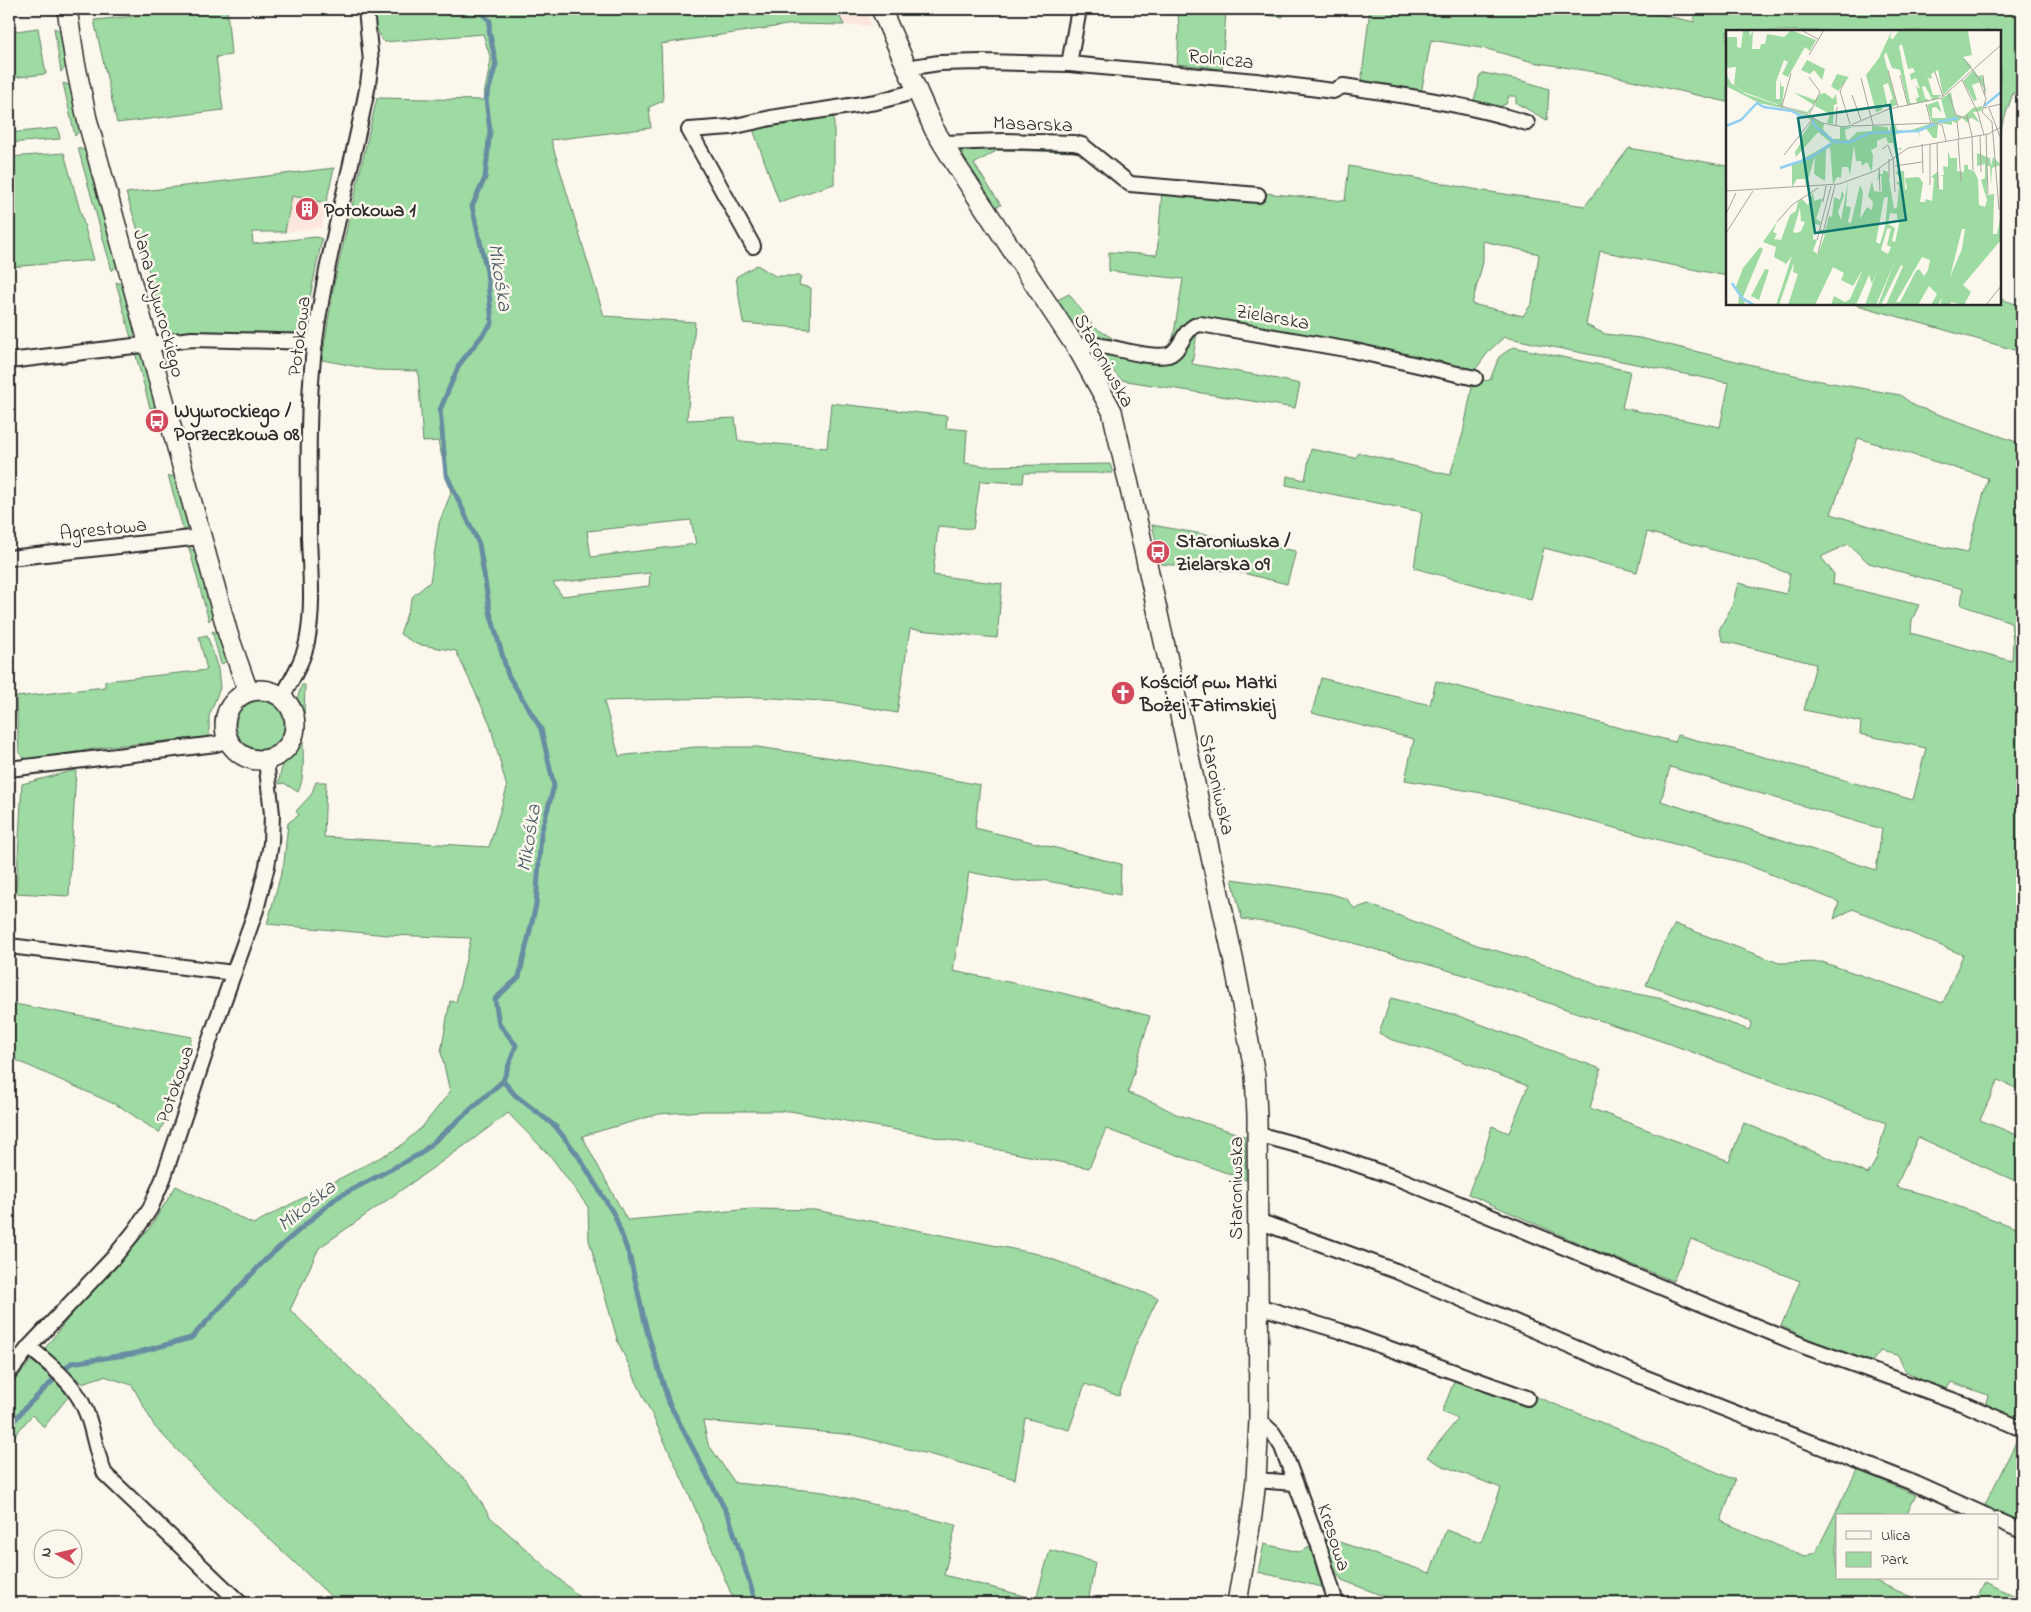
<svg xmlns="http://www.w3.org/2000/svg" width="2031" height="1612" font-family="'Indie Flower',sans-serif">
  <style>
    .built { fill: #fce6dd }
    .green { fill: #9edba3; stroke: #648367; fill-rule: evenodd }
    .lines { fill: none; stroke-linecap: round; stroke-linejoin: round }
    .stream { stroke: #688da2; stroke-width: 5 }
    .street-casing { stroke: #2b2b2b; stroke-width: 18 }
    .secondary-casing { stroke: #2b2b2b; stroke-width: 22 }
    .street { stroke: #fbf7ec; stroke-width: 14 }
    .secondary { stroke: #fbf7ec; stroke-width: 19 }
    .labels { text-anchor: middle; stroke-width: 5; stroke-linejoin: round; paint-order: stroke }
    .street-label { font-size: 20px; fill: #2b2b2b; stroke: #fbf7ec }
    .poi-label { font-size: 20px; font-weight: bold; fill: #2b2b2b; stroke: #fbf7ec; text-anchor: start }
    .water-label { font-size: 21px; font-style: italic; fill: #495c66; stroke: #fbf7ec }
    .inset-river { fill: none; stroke: #90cff1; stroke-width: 2.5 }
    .inset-road { fill: none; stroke: #a8a59f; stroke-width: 1 }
    .view { fill: #0f766e; fill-opacity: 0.15; stroke: #0f766e; stroke-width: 2.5 }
    .inset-edge { fill: none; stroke: #2b2b2b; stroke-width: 2.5 }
  </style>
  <rect width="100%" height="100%" fill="#fbf7ec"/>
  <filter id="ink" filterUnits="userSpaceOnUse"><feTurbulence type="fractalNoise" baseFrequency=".02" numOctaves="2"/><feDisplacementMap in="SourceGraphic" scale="10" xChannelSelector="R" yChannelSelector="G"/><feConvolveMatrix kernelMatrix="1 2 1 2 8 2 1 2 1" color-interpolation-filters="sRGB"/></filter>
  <g filter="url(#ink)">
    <g class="built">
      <path d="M836,9h29l7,17 -28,-1z"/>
      <path d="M291,196l35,7 -4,24 -37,5z"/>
    </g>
    <g class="green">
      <path d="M208,9h19l4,46 -15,2 7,53 -106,13 -23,-103z"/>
      <path d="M377,9h459l8,16 -50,-1 -133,20 2,57 -14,6 2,21 -100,12 53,176 91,6 -8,98 48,-2 3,23 89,7 4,-45 116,13 -1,12 21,2 -2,33 19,3 126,-2 3,9h-89l-1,10 -43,-2 -7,48 -35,-3 -5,49 69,9 -5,54 -87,-9 -13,84 -59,-11 -81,-5 -153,4 15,55 76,-9h62l97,14 126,24 -5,43 146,36 -1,31 -78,-15 -26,1 -47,-9 -16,99 105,21 92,24 -22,77 27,10 21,11 69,22 1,44 -140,-51 -17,39 -170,-34 -129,-23h-86l-45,3 -77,22 45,84 125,-11 63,1 223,44 120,44 -23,48 -16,50 -34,-12 -16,46 -44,-12 -10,61 -64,-19 -97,-25 -151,-14 5,23 27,39 89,9 132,33 -12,50 92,24 14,-49 45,12 -7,41h-353l-46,-109 -71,-152 -29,-102 -1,-33 -36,-49 -44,-45 -37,28 -152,107 -29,62 180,174 20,33 96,86h-248l-138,-129 -45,-47 -23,-42 -28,-9 -22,7 -39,-32 43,-56 63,-66 27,-43 77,38 145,-76 24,-21 28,-35 -9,-40 9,-51 6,1 15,-64 -83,-3 -121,-11 17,-61 4,-40 11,-8 -3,-4 15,-16 5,-13h10l-2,55 165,10 18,-59 -17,-64 -34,-73 -40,-7 -16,-10 13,-38 17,-14 9,-59 12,-30 -13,-52 -15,1 -5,-71 -42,-1 -54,-10 12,-76 43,-186 106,2 8,-40 -8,-26 -99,8 -12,-21 5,-8zM691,520l5,24 -105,13 -4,-26zM650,573l-1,13 -87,10 -9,-13z"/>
      <path d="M1171,9h113l-1,8 -57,-6 -4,59 -15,-3 -30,-3 2,-35 -1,-16z"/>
      <path d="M1370,9h263l62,13 -3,-13h330v86l-9,-2 -13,38v-100h-273v71l-126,-29 -68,-11 -46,-13 -56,-9 -10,53 -60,-9z"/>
      <path d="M38,28l8,46 -37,4v-46z"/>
      <path d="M54,28l8,4 5,33 -6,7z"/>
      <path d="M1484,73l43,9 22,7 -2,31 -31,-17v-7h-7l-3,8 -7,3 -26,-5 5,-14 1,-11z"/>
      <path d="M63,83l8,3 10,43 -6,7z"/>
      <path d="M834,116v68l-55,18 -26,-73z"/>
      <path d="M58,128l2,11 -51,4v-10z"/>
      <path d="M1069,146l7,6 -78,-2 -24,14 27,41 -7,2 -37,-58z"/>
      <path d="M78,148l8,3 32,113 -6,7z"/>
      <path d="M1629,148l98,18v110l-127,-25 -14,74 19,9 35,4 175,42 85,15 15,11 107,38v647l-24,-11 -18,40 42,17v47l-104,-47 -22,50 34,9 92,34v192l-37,-15 3,-12 -37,-13 -6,10 -40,-21 -7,-16 -18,-4 -8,11 -43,-14 -48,-22 19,-45 -109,-42 -18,42 -83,-33 -122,-54 15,-37 9,-31 17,7 19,-47 -85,-32 -51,-14 -13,-7 12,-35 65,17 145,54 -11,39 139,53 15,-38 124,51 8,-14 10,-37 -213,-78 -205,-69 -174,-50 -52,-7 -10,-40 100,15 15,5 8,10 13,-5 109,41 86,25 38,17 62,12 86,31 3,-8 -106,-37 14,-34 15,-27 104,39 43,-1 121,41 20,-48 -110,-46 -19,10 5,-17 -96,-39 -94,-26 -162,-43 -82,-14 9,-41 -102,-26 9,-35 109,27 6,-24 239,61 2,-7 95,24 141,41 13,-52 -66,-14 1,-12 -57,-12 12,-46 -93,-23 -4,-11 13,-24 6,-23 48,11 4,-20 -32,-12 -111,-30 -10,40 -93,-24 -13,52 -117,-32 8,-56 -136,-27 1,-9 18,4 6,-31 44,9 4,-5 91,22 13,-42 10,-51 17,-2 9,-23 14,-10 117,24 -8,37 98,19 9,-44 -225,-46 -15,14 -14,19 -206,-41 -70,-10 -11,3 -15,17 10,-60 -74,-8v-19l48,3 5,-64 100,12 2,-10 81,8 4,-35 135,25 101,15zM1483,241l56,13 -7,49 -9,13 -51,-12 11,-42zM1858,438l130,40 -20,74 -40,-8 -97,-30zM1848,544l21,19 94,26 -2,16 50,17 2,19 -1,20 -101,-28 1,-13 7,-15 -86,-21 1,-10 -13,-17zM1670,767l212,62 -6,41 -215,-69z"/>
      <path d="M64,153l30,107 -85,7v-110z"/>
      <path d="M334,168l-8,35 -34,-7 -7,36h-33l1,12 63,-7 6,2 -20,97 -136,1 -27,-104 -13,-40z"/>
      <path d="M757,265l18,11h26l-2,9 12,3 -1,41 -67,-6 -7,-46z"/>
      <path d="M116,282l7,3 13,47 -5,6z"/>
      <path d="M1069,294l25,33 18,11 -12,3 -21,-4 -24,-36z"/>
      <path d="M2000,299l22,7v46l-168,-48h146z"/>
      <path d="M1198,327l-6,37 71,12 37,8 -5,24 -174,-28 -24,-28 43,7h37z"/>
      <path d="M135,352l8,4 14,50 -7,2z"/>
      <path d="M168,475l8,3 14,47 -6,7z"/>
      <path d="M1152,525l144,26 -9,33 -44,-11 -81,-9z"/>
      <path d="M189,548l8,4 17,62 -5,7z"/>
      <path d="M212,631l8,3 6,28 -5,2z"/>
      <path d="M207,635l11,34 2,19 -11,28v21l-97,9 -86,14 -7,-7 -3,-56 89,-10v-6l102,-11 -8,-33z"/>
      <path d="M302,685h3l-1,34 -2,-1 -1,22 2,2c0,16 2,36 -5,50l-14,-9 -5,1c1,-25 14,-27 20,-46 4,-13 -2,-23 -2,-35 0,-7 3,-12 5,-18z"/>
      <circle cx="260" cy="725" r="24"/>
      <path d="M76,770l-7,126 -53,-3 6,-109z"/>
      <path d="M9,1003l183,34 -26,82 -7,14 -38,-26 -112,-50z"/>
      <path d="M32,1360l40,32 -28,35 -12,-12 -23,27v-55z"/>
      <path d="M1455,1379l73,26 6,-9 84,33 117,51 -14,41 83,36 12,-5 41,-82 59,25 -10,21h-69v62h39l-1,3 50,22h-524l-59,-23 -9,-11 -11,-33 108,37 16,-43 35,12 20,-54 -60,-23 -14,-8 31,-38 -16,-7z"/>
      <path d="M2020,1434h2v89l-38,-16z"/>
      <path d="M1264,1544l35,8 11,-5 12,40 -64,-15z"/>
      <path d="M1985,1582l37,17v4h-47z"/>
    </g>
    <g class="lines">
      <g class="stream">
        <path d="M503,1081l12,14 40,31 22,28 38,62 15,42 17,73 22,72 60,114 27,86"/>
        <path d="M9,1427l16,-19 46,-45 61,-9 59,-16 76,-80 69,-60 84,-44 83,-73 13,-36 -17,-21 -4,-25 24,-22 17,-72 5,-72 13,-47 -13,-57 -33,-54 -18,-63 -11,-68 -33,-70 -6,-64 19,-45 33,-42 -5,-51 -15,-66 13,-28 5,-47 -4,-32 10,-35 -7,-34 1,-9 -9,-8 -1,-4"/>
      </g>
      <g class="street-casing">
        <g id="street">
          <path d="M1069,64l10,-55"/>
          <path d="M906,68l33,-5 42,-1 88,2 187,17 77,10 10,-5c62,10 124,18 184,37"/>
          <path d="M943,143l61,-2 70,2 8,2 48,39 128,11"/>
          <path d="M753,246l-64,-116 42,-3 40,-9 105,-16 41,-11"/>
          <path d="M1075,346c7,0 13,-1 20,-1 21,2 52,14 73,10 14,-4 14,-27 32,-31l151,26 124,28"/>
          <path d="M9,361l183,-22 123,3"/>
          <path d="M9,558l192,-21"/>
          <path d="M282,697c10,-18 21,-36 25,-55 7,-35 3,-71 2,-106 0,-59 -2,-119 4,-178 10,-93 38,-183 55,-274l3,-22 -5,-53"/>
          <path d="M9,769l207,-25 12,-4"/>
          <path d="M9,946l225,27"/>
          <path d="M1257,1136l11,1 48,13 86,30 404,167 163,59 53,23"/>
          <path d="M1258,1221l138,50 245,105 275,108 71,32"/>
          <path d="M1258,1306l82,25 187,67"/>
          <path d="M29,1347c20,17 45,36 55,60 10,21 11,46 21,67l135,129"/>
          <path d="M9,1373l20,-26 85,-90 21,-26 15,-22 13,-30 45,-134 48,-135 11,-44 4,-23 1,-29 -6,-54"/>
          <path d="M1259,1420l14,13 9,14 36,96 18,60"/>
          <path d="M1256,1480l39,3"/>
          <path d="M1997,1520l25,11"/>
        </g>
      </g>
      <g class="secondary-casing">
        <g id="secondary">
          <path d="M67,9l8,53 12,57 141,515 20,57"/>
          <path d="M881,9l53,120 22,36 124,188 32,58 34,148 89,408 20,108 2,40 2,305 -3,60 -4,35 -15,88"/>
          <circle cx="260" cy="725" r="35"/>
        </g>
      </g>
      <use href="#street" class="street"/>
      <use href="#secondary" class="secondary"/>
    </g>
  </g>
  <defs>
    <g id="building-disc" transform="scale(1.25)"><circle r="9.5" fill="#d1495b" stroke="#fbf7ec"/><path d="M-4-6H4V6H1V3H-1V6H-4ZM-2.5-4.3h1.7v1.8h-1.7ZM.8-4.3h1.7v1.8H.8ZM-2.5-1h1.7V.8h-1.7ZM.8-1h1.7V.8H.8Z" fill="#fff"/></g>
    <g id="bus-disc" transform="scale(1.25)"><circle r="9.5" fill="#d1495b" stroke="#fbf7ec"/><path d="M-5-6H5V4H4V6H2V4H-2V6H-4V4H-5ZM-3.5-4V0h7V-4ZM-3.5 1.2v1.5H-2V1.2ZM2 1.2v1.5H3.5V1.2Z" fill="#fff"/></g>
    <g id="church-disc" transform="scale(1.25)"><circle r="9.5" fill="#d1495b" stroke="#fbf7ec"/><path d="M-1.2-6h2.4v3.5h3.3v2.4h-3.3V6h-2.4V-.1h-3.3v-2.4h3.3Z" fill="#fff"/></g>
  </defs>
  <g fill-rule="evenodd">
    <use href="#building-disc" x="307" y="209"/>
    <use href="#bus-disc" x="157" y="421"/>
    <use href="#bus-disc" x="1158" y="552"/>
    <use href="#church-disc" x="1123" y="693"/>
  </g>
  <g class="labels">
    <g class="street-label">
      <text transform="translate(1221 58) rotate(6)" y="7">Rolnicza</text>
      <text transform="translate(1033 123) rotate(2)" y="7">Masarska</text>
      <text transform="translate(160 303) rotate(75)" y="7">Jana Wywrockiego</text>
      <text transform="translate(1273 316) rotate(10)" y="7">Zielarska</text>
      <text transform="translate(298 336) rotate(-83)" y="7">Potokowa</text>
      <text transform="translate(1105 360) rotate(61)" y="7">Staroniwska</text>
      <text transform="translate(103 528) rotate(-6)" y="7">Agrestowa</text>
      <text transform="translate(1218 784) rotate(77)" y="7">Staroniwska</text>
      <text transform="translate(174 1084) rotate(-71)" y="7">Potokowa</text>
      <text transform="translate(1235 1188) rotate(-90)" y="7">Staroniwska</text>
      <text transform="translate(1335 1537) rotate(72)" y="7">Kresowa</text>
    </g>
    <g class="poi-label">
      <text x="324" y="216">Potokowa 1</text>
      <text x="174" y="417">Wywrockiego /<tspan x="174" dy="23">Porzeczkowa 08</tspan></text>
      <text x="1176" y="547">Staroniwska /<tspan x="1176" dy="23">Zielarska 09</tspan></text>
      <text x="1140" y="688">Kościół pw. Matki<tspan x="1140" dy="23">Bożej Fatimskiej</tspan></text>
    </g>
    <g class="water-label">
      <text transform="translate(501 277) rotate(81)" y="7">Mikośka</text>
      <text transform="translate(528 838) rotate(-81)" y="7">Mikośka</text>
      <text transform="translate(306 1205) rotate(-39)" y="7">Mikośka</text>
    </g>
  </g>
  <g transform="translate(1726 30)">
    <rect width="275" height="275" fill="#fbf7ec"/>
    <path d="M17,0h6l1,6 3,-6 -1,19h8l1,-5h4l2,-10 17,3 7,-7 25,10 -6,11 -5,-4 -17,30 -6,-3 6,-12 -4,-2 -8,22v17h4v-20l1,7 3,1 -2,19 -38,-14 -10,-7 2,-18 -10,1v-31h11v10l4,1zM166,0l-2,8 3,1 6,-9 69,1 4,24 -9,2 9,10 -29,28 -5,-25 -7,4 1,4 -3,1 -2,-4 6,20h9l-9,6 -8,-15 -3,1 3,11 5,3 -22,4 -8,-35 -8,-2 -6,-16 -2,4 13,49 -6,2 -1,-7 3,-1 -5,-16 -5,2 5,22 -6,-4v6l-2,-6 2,7 -6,2 -10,-37 13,-17zM176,14l6,25 5,-1 2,4 -5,2 1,6 5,-2 4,11 -4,-3 3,11 -3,1 1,5h-7l-11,-57zM81,30l18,9 -3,11 -8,-10 -4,4 -9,-4zM248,40l4,6 4,-1 5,18 -7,-11 -8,3 5,15 -3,1 -11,-20zM0,44l5,9 15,11 67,23 -2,3 -19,-10 -33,-7 -33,-17zM111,44l12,3 -11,14 -7,-5zM67,62l22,8 5,-6 5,-1 8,6 3,-5 1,10 -3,1 -1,19 -6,-1 3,-9 -15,-8 1,-4 -8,12 -19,-7 18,5 7,-7zM225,62l4,22 8,3 10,-9 10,-2 -2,5 -8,1 7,11 -8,-5 -4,1 1,5 -7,-6 -6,5 -4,-2v4l-20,-3 -5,-17 11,-4 4,12 -6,-6 -4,1v10h14l-5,-19zM88,88l10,6 -1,5 8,10h9v-12h13l-8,3 1,9 3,1 8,-8 15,-1v-5l15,1 3,6v-6l6,-2 1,5 7,1 -9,4 -1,-5 2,19 5,-1 1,2 -5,-1 -2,4 -2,-10h-5l-2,-6 -9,4v6l-6,3 2,5 -1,17 -5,-10 -5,4 -1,-5h-5l-2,-16 -4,30 -2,-8h-6l-1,11 -4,-1 -4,8 -3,-38 -4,3 -1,31 -11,-7 1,-18 -9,31 -1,-8h-8l-5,8v-22l39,-22 -13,-11 -22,25 -1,-5 7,-11 -2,-2zM206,93l6,1 -1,14h-4l-8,-11 -6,4 1,8 -2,-8 -13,1zM222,120l2,8h7v13l7,1v-7h4v4l6,2 4,8 1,26 6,2 2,-7 -6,-20 4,-2v-14l-8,2v-13l13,5 1,8 2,-9 8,8 -9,3 -1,17 -1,-19h-3v29l7,-1v4l-1,36h4l4,-19v25l-38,45 8,7 -7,13 -13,-3 -1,3h-10l2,-8 -4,8h-7l6,-11 -8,-8 -11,19h-32l17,-39 -2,-1 -20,40h-3l16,-42 -18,42h-11l14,-39 -7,18 -3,-9 -13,30h-25l3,-9 11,6 5,-3 13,-30 -10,17 -12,-6 3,-7 -11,-6 -18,38h-27l10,-31 -5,-2 1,-10 -15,43h-3l16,-49 -6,8 -3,-2 -9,-5 2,-10 -13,-5 14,-20 -4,10 4,2 -3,5 7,1 9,-25 6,-4 2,-9 4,-3 6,6 5,-13 1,9 9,-3 -7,21 5,3 -1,3 -5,-1 -1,5 -1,10 4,1 -4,11 5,3 7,-19 -6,-2 1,-4 5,2 4,-15 3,1 2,-20 6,3 2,-9 2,4 -6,17 3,8 7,-38 -2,24 5,1 -3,15 3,1 9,-38 3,7 -3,27 7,-12 5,3 1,-8 -5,-6 4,-15 2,10 8,1 -1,-17 -4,6 2,-11 1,4h3v-4l5,2 6,37 3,-2 2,-21 -3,-4h4l1,-4 -6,-6 4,-1h5l1,19 2,-2 -2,-10 14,-1 4,6 -3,19h5l1,-3 6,2 2,-23 -3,-1 7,-6 1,18 4,1v-14l-3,-1h4l-1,-9 5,1zM162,167l-3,30 -5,17 -4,-2 8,-44zM74,178l1,13 4,1 -4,9 -4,2 -4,-1zM164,183l7,1v5l3,1 -5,22 -3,-1 3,-13 -7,-4zM165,198l-4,17 4,2 -3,7 -7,-4 6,-21zM236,199h3l-3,20 -12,28zM196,227l8,3 -2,10 -4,6 -5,-7 -3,2 -16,31h-4zM34,217l3,2 -20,48 12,8 -10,-4 -1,4h-6l1,-10 -4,-6 8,-21zM39,239l4,1 -10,30 -8,-4z" fill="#9edba3" fill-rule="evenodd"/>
    <path class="inset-river" d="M258,76l17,-14M86,89l3,7 20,16h15l20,-9 48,-2 17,-7M212,92l20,-4M0,96l15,-6 16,-17 7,4 28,4 10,6 5,-1M54,138l30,-10 22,-15M6,253l10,15 12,7"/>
    <path class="inset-road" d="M75,0l17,9M83,25l15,-25M238,29l15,20 7,20 -4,13 10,10 7,88M162,40l10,37M209,42l8,25M174,45l8,31M257,45l2,20M135,48l12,47M236,50l16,33 6,22M119,51l-5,10 10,33M222,63l8,22 13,4M126,65l9,25M200,74l5,19M52,75l26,8 18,10 21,4 10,-2 -4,1M56,76l9,-33M258,78l17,-4M263,78l12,31M83,85l11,-23 -11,-15M241,85l5,21 1,34M231,92l2,17M127,94l36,-15 52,-11 60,-53M110,96l1,-19M127,96l83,-3 6,2 4,16M260,104l2,60M254,105l1,37M232,109l3,43M211,113l1,45M196,114l1,29M204,114v41M156,119l6,-4 4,12M58,125l30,-38M167,127l2,35M169,136l27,-4M153,138l1,23M163,148v-19M0,161l113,-7 36,-13 33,-23 80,-14 13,-7M97,172l3,-16M0,184l10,-21M51,192l15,-17 26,-17M0,203l27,-42M91,210l14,-54M92,223l17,-68M260,275l15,-19"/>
    <path class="view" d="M164,75l16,115 -91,13 -17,-115z"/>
    <rect width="275" height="275" class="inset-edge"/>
  </g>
  <rect width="2031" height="1612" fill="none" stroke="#fbf7ec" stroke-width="30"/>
  <rect x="15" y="15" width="2001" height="1582" fill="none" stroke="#2b2b2b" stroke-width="2" filter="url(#ink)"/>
  <rect x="1836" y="1514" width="162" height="65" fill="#fbf7ec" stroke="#a8a59f"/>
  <rect x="1846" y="1531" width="25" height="8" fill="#fbf7ec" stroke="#a8a59f"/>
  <text x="1881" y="1540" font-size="15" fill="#2b2b2b">Ulica</text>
  <rect x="1846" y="1552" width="25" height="15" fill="#9edba3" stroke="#a8a59f"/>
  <text x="1881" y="1564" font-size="15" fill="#2b2b2b">Park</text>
  <g transform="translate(58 1554) rotate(278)"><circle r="24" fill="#fbf7ec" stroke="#a8a59f"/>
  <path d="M0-4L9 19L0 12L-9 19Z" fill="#d1495b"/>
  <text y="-8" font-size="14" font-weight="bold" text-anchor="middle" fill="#2b2b2b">N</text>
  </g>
</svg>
